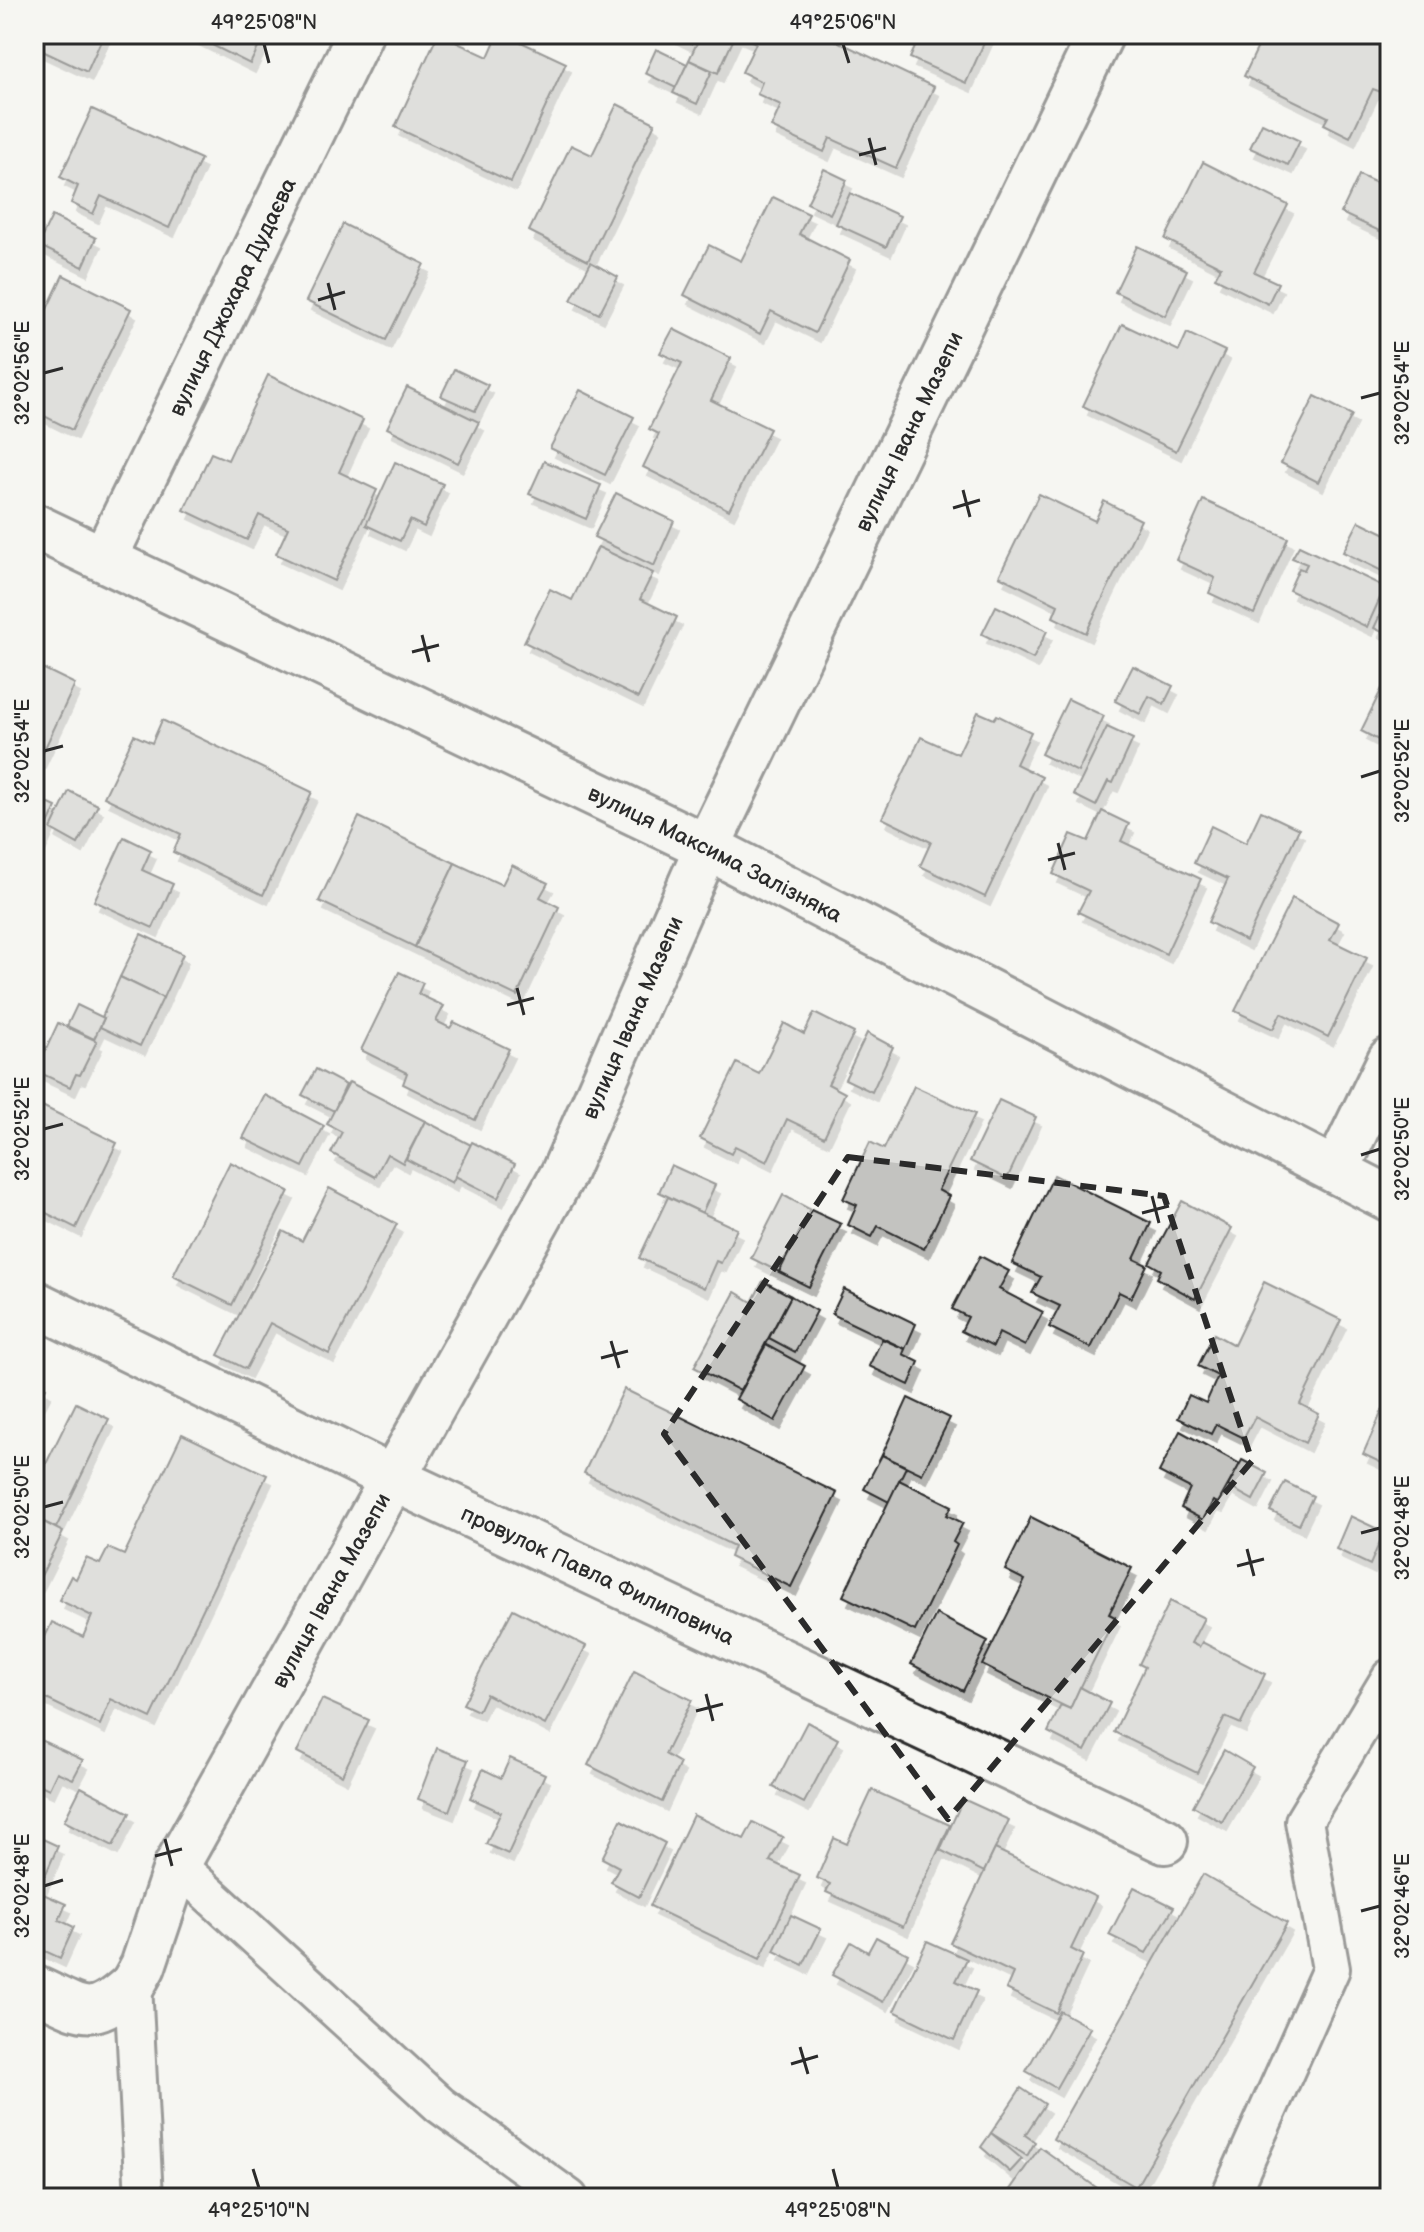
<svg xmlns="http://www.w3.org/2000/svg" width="1424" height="2232" font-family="'Balsamiq Sans',sans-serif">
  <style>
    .building { fill: #c3c3c0; stroke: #2b2b2b; stroke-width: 2; filter: url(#shadow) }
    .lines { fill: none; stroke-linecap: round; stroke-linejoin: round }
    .service-casing { stroke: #2b2b2b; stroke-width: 42 }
    .minor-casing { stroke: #2b2b2b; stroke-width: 50 }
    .tertiary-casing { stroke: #2b2b2b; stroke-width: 50 }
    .secondary-casing { stroke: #2b2b2b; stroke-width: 50 }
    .service { stroke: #f6f6f2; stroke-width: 36 }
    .minor { stroke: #f6f6f2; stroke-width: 44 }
    .tertiary { stroke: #f6f6f2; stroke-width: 44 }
    .secondary { stroke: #f6f6f2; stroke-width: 44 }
    .marked { fill: none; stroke: #2b2b2b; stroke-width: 6; stroke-dasharray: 16 10; stroke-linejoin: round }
    .ticks { fill: none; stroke: #2b2b2b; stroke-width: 3 }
    .labels { text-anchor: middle; stroke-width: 6; stroke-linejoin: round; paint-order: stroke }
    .street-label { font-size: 22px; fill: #2b2b2b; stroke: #f6f6f2 }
    .neatline { fill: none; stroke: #2b2b2b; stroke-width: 3 }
    .ticks-label { font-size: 20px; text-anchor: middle; fill: #2b2b2b }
  </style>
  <defs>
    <filter id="shadow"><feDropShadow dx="5" dy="9" stdDeviation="0" flood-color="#0004"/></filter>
  </defs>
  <rect width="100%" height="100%" fill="#f6f6f2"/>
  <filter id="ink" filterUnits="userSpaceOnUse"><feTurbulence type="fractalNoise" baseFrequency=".0125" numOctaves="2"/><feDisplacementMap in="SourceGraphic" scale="16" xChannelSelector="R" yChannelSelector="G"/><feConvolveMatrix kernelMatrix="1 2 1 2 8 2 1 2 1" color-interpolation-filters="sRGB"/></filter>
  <g filter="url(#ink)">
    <g class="building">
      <path d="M34,34h70l-17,38 -53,-25z"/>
      <path d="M190,34h75l-15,30z"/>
      <path d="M438,34l50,23 10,-23h6l62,29 -55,119 -116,-55z"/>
      <path d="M671,34h25l-5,10z"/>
      <path d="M701,34h52l-3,6 -14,-6 -18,39 -29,-13z"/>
      <path d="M753,34h69l112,53 -38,81 -66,-30 -6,14 -53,-25 10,-22 -24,-11 5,-12 -20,-10 14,-29 -6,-3z"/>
      <path d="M921,34h67l-22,49 -56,-25z"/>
      <path d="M1264,34h93l33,16v25l-9,17 -8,-3 -23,48 -26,-13 4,-7 -84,-41z"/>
      <path d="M656,49l31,15 -11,24 -31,-15z"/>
      <path d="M689,60l23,11 -15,33 -24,-11z"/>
      <path d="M617,104l38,19 -67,138 -59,-30 42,-86 21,10z"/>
      <path d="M92,109l109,50 -32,69 -68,-32 -8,18 -22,-11 7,-17 -18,-9z"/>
      <path d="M1262,123l38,18 -12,24 -38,-17z"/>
      <path d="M1203,162l85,43 -34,67 24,11 -10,21 -53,-26 6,-11 -56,-28z"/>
      <path d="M824,169l23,11 -17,34 -23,-11z"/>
      <path d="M1359,175l31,14v47l-49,-23z"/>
      <path d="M850,193l50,23 -14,31 -50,-23z"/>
      <path d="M773,197l36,17 -10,20 51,26 -35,73 -44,-22 -11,23 -76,-39 25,-50 32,16z"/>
      <path d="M52,216l44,22 -13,29 -45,-22z"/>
      <path d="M343,224l81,40 -38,76 -80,-39z"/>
      <path d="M1137,246l50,24 -22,46 -50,-24z"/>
      <path d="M591,262l27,15 -19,37 -28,-14z"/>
      <path d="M63,275l68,34 -59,121 -38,-19v-109l13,7z"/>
      <path d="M1122,324l57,27 8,-18 38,18 -49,100 -93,-45z"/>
      <path d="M673,329l58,29 -20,42 59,29 -41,81 -86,-43 16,-33 -10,-5 33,-66 -22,-10z"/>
      <path d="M454,369l34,16 -13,26 -34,-15z"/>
      <path d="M268,375l95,45 -24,52 38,18 -43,91 -58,-27 12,-26 -29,-13 -12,25 -63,-30 27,-57 17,7z"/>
      <path d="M407,387l72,35 -21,41 -71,-35z"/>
      <path d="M580,390l54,27 -29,58 -55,-27z"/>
      <path d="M1315,396l37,19 -34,67 -37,-19z"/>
      <path d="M544,461l57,24 -15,34 -57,-25z"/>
      <path d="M395,462l48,22 -19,43 -14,-7 -10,21 -34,-16z"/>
      <path d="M616,493l58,28 -20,45 -60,-29z"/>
      <path d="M1039,494l56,27 9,-20 37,19 -55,113 -33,-16 5,-12 -59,-29z"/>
      <path d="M1203,500l85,38 -34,76 -45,-21 6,-15 -39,-18z"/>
      <path d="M1359,521l31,15v39l-47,-23z"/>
      <path d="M1299,546l86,41 -18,40 -78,-37 10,-22 5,2 3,-6 -15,-6z"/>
      <path d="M598,547l55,26 -13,26 37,18 -39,81 -114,-56 26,-53 22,11z"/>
      <path d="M1389,596h1v40l-16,-8z"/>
      <path d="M996,606l51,25 -14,28 -51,-25z"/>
      <path d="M34,664l41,20 -38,81 -3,-2z"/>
      <path d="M1133,666l40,20 -9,18 -15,-8 -9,18 -25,-13z"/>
      <path d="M1390,672v74l-29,-15z"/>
      <path d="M1068,699l36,17 -26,56 -37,-18z"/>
      <path d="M978,712l16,7 3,-4 34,17 -15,32 26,13 -57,120 -65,-31 11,-24 -49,-24 39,-81 37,17z"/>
      <path d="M162,720l150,72 -49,103 -90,-43 8,-18 -77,-37 30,-62 18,8z"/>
      <path d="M1107,727l26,12 -20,44 -5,-2 -12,25 -22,-11z"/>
      <path d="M69,791l29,14 -20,39 -27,-15z"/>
      <path d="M34,797l22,10 -22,49z"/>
      <path d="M1102,811l27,13 -8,17 80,38 -35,75 -88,-42 11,-21 -36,-17 18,-40 17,7z"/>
      <path d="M1261,811l38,18 -53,112 -38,-19 20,-43 -34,-16 17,-37 35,17z"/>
      <path d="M359,817l96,46 -40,84 -96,-46z"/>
      <path d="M124,837l27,13 -9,20 31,14 -20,44 -59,-27z"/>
      <path d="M455,863l47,22 10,-20 36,18 -8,14 19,10 -42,89 -102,-49z"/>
      <path d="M1292,898l47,25 -9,17 37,18 -39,79 -47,-24 -8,16 -38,-18z"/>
      <path d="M141,934l42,20 -20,44 -43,-21z"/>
      <path d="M399,972l24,11 -5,11 26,12 -8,15 14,7 4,-6 55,27 -34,71 -72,-36 4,-11 -46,-23z"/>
      <path d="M120,977l43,21 -23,48 -40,-19 4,-9 -2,-1z"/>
      <path d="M77,1005l27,13 -10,21 -27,-13z"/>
      <path d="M814,1013l40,20 -26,51 17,9 -21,44 -37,-18 -20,43 -32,-16 -4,8 -31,-16 37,-75 22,11 25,-51 20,11z"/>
      <path d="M58,1023l39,18 -17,34 -4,-1 -6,13 -34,-16z"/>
      <path d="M867,1033l26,14 -21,45 -27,-13z"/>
      <path d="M316,1069l30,16 -12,26 -32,-16z"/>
      <path d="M349,1082l76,39 -22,42 -16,-9 -12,23 -44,-24 11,-21 -15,-8z"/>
      <path d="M914,1086l61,28 -37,76 11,6 -25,53 -46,-23 -6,11 -24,-12 9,-20 -14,-6 27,-57 14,7z"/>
      <path d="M265,1095l59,31 -21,41 -60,-29z"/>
      <path d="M999,1100l37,17 -29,62 -37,-18z"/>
      <path d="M34,1102l83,41 -41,85 -42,-21z"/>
      <path d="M425,1121l46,24 -19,38 -46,-24z"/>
      <path d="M472,1142l43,22 -17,34 -43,-22z"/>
      <path d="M230,1162l59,29 -57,114 -59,-29z"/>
      <path d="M671,1165l44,20 -13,28 -43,-21z"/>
      <path d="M1054,1175l97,48 -17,36 13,6 -16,33 -12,-6 -28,56 -42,-21 11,-21 -28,-13 9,-16 -29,-14z"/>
      <path d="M329,1188l68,36 -68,130 -59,-31 -24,46 -28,-14 65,-124 19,10z"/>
      <path d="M783,1195l28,15 -32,62 -28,-14z"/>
      <path d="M668,1197l69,32 -16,34 -5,-2 -12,27 -65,-30z"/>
      <path d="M1182,1201l50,27 -37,71 -38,-21 4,-8 -12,-7z"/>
      <path d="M811,1210l30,14 -32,63 -30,-15z"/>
      <path d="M980,1256l29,15 -10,18 44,23 -18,34 -26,-13 -6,14 -32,-16 7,-14 -16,-8z"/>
      <path d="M763,1281l28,15 -51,95 -46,-24 41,-75 17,10z"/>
      <path d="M1264,1282l77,38 -41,84 19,10 -14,29 -50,-26 -11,21 -28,-14 -5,10 -33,-16 11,-23 17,8 12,-27 -20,-10 16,-32 20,11z"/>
      <path d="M844,1289l72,35 -11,25 -73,-35z"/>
      <path d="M791,1296l26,15 -22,41 -26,-14z"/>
      <path d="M882,1339l23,10 -2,5 16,8 -10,23 -40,-19z"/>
      <path d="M766,1345l39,21 -30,55 -39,-22z"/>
      <path d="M34,1382l12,6 -12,23z"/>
      <path d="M624,1389l213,104 -46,94 -61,-30 4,-11 -150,-73z"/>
      <path d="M1390,1393v74l-27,-13z"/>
      <path d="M908,1398l42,20 -28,56 -40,-19z"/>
      <path d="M76,1403l33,16 -53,109 -22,-11v-29z"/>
      <path d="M1180,1431l60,33 -22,39 -5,-2 -10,19 -22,-12 9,-20 -31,-16z"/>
      <path d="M182,1434l85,41 -116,243 -40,-19 -11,26 -66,-32v-33l18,-38 31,15 9,-21 -33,-16 12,-24 5,3 10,-21 14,6 8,-16 16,7z"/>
      <path d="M882,1455l24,12 -17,35 -25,-13z"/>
      <path d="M1242,1460l25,13 -14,27 -25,-14z"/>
      <path d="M899,1480l53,26 -5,9 16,8 -10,19 4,3 -42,86 -72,-35z"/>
      <path d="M1285,1482l28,14 -14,29 -29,-14z"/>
      <path d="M1350,1516l34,16 -14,33 -34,-16z"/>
      <path d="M34,1517l29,15 -25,50 -4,-2z"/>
      <path d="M1031,1517l101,51 -23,46 6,3 -45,92 -88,-44 43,-85 -20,-10z"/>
      <path d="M1170,1601l34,17 -13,25 8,4 3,-5 63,32 -24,50 -16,-7 -28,56 -83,-41 31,-65 -6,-3z"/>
      <path d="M513,1609l73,37 -41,79 -59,-31 -8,17 -15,-7z"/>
      <path d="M936,1614l52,27 -25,50 -52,-27z"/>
      <path d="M634,1671l58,29 -27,54 15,9 -18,39 -74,-37z"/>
      <path d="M1080,1687l30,16 -25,48 -37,-19 13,-27 9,4z"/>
      <path d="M322,1699l47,21 -27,55 -45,-23z"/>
      <path d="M807,1722l31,17 -34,64 -31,-16z"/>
      <path d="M34,1737l49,23 -10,19 -16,-7 -8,17 -15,-7z"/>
      <path d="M437,1748l31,12 -19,51 -31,-12z"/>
      <path d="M1224,1750l29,17 -31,55 -29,-16z"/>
      <path d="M510,1758l35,16 -37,80 -22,-10 15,-32 -31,-14 13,-29 18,9z"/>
      <path d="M81,1787l49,26 -17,33 -49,-25z"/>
      <path d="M872,1790l78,35 -47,102 -77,-35 4,-8 -13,-6 17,-40 13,6z"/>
      <path d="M963,1799l46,21 -25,52 -44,-22z"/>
      <path d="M693,1815l51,24 9,-17 30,15 -13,24 30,14 -40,84 -110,-53z"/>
      <path d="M621,1820l44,23 -26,54 -28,-15 8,-15 -17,-9z"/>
      <path d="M34,1835l24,11 -20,46 -4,-2z"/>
      <path d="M995,1849l101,48 -25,52 12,6 -27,58 -50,-24 7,-16 -63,-30z"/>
      <path d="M1203,1874l84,49 -151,264 -83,-48z"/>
      <path d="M1134,1887l40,20 -28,46 -37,-18z"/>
      <path d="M34,1890l32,14 -7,16 15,7 -14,31 -26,-12z"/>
      <path d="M791,1915l30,14 -18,36 -29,-14z"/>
      <path d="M876,1937l32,17 -25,48 -51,-27 19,-33 17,10z"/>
      <path d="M927,1941l40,18 -11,22 21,10 -23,49 -60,-29z"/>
      <path d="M1060,2011l30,17 -34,60 -30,-17z"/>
      <path d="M1021,2088l24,16 -20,31 10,7 -8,14 -36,-23z"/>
      <path d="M991,2133l31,26 -12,13 -29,-25z"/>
      <path d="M1040,2147l71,51h-107z"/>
    </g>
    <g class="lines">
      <g class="service-casing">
        <g id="service">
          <path d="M177,1865l263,240 129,93"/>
          <path d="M133,1984l11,214"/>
          <path d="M1229,2198l102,-229 -27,-148 86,-143"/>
        </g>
      </g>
      <g class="minor-casing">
        <g id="minor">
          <path id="s1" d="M104,559l256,-525"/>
          <path d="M1336,1171l54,-111"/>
          <path id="s2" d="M34,1303l358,175 773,363"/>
          <path d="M34,1988c49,22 55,36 99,-4"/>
        </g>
      </g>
      <g class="tertiary-casing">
        <g id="tertiary">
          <path id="s3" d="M133,1984l10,-18 34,-101 386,-691 144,-327 394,-813"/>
        </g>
      </g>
      <g class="secondary-casing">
        <g id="secondary">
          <path id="s4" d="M34,526l673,321 683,352"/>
        </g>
      </g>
      <use href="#service" class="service"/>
      <use href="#minor" class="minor"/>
      <use href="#tertiary" class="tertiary"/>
      <use href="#secondary" class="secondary"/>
    </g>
  </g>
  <path d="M0 0H1424V2232H0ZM848,1157l316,39 88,265 -304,358 -284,-385z" fill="#f6f6f2" fill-opacity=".55" fill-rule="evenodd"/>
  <path class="marked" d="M848,1157l316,39 88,265 -304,358 -284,-385z"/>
  <path class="ticks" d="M264,44l5,19M843,44l6,19M869,138l7,27M859,155l27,-7M328,283l7,27M318,300l27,-8M44,373l19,-5M1361,398l19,-5M963,490l7,27M953,508l27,-8M422,635l7,27M412,652l27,-7M44,751l19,-5M1361,777l19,-6M1058,843l7,27M1048,860l27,-7M517,988l7,27M507,1005l27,-7M44,1129l19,-5M1361,1155l19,-6M1152,1196l7,27M1142,1213l27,-7M611,1341l8,27M601,1358l27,-7M44,1507l19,-5M1361,1533l19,-5M1247,1549l7,27M1237,1566l27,-7M706,1694l7,27M696,1711l27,-7M165,1839l7,27M155,1856l27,-7M44,1886l19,-6M1361,1911l19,-5M800,2047l8,27M791,2064l27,-8M253,2169l6,19M833,2169l5,19"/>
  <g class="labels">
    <g class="street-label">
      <text dy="8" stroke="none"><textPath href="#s1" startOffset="292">вулиця Джохара Дудаєва</textPath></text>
      <text dy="8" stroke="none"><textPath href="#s3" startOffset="1738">вулиця Івана Мазепи</textPath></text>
      <text dy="8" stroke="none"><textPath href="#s4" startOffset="756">вулиця Максима Залізняка</textPath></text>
      <text dy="8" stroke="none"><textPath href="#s3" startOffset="1090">вулиця Івана Мазепи</textPath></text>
      <text dy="8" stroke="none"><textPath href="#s2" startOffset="626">провулок Павла Филиповича</textPath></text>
      <text dy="8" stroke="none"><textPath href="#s3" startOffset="442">вулиця Івана Мазепи</textPath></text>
    </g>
  </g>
  <rect width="1424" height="2232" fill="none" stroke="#f6f6f2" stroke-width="88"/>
  <rect x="44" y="44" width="1336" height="2144" class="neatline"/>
  <g class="ticks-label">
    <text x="264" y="29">49°25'08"N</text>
    <text x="843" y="29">49°25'06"N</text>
    <text transform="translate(22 373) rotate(-90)" y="7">32°02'56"E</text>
    <text transform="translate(1402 393) rotate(-90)" y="7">32°02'54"E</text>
    <text transform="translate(22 751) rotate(-90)" y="7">32°02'54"E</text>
    <text transform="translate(1402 771) rotate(-90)" y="7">32°02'52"E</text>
    <text transform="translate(22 1129) rotate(-90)" y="7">32°02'52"E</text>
    <text transform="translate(1402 1149) rotate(-90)" y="7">32°02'50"E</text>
    <text transform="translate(22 1507) rotate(-90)" y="7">32°02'50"E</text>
    <text transform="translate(1402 1528) rotate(-90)" y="7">32°02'48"E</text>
    <text transform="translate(22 1886) rotate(-90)" y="7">32°02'48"E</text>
    <text transform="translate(1402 1906) rotate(-90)" y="7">32°02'46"E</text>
    <text x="259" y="2217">49°25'10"N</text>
    <text x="838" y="2217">49°25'08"N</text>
  </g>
</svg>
